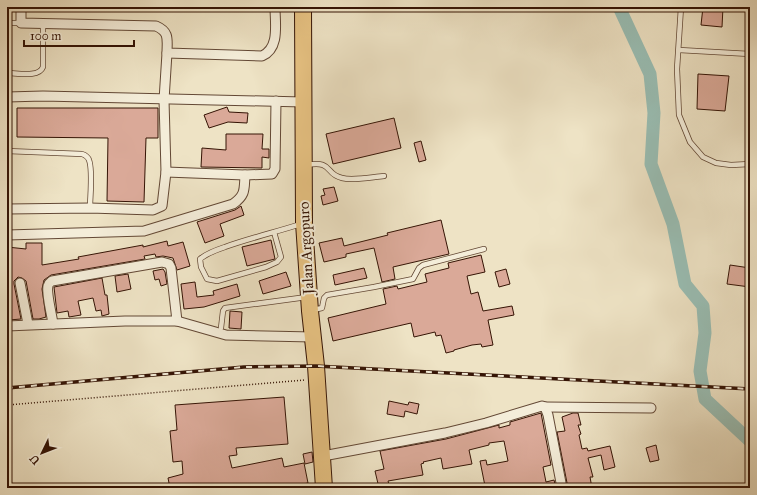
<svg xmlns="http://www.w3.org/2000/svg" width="757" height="495" font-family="'IM FELL Great Primer',serif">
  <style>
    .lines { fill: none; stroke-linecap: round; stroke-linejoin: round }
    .river { stroke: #99beb4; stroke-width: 13 }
    .building { fill: #daa998; stroke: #351405 }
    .lane-casing { stroke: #634835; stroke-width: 6 }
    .street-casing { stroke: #634835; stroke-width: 11 }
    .highway-casing { stroke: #351405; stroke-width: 18 }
    .path { stroke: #351405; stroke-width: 1.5; stroke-dasharray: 1 2; stroke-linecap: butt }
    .lane { stroke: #f4edd9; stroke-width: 4.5 }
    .street { stroke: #f4edd9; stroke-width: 9 }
    .highway { stroke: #e7c282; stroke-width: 16 }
    .rail-casing { stroke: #351405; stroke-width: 3.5 }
    .rail { stroke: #f4edd9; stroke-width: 2; stroke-dasharray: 6; stroke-linecap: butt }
    .labels { text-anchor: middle; stroke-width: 4; stroke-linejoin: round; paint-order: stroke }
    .street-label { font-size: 15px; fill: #351405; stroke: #f4edd9 }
  </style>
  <rect width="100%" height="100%" fill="#eee3c5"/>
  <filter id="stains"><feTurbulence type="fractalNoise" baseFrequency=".005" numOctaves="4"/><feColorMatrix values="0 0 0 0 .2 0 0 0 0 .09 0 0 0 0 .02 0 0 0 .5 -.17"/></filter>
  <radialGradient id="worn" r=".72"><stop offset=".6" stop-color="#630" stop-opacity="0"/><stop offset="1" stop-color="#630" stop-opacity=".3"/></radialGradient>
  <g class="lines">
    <path class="river" d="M619,7l31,67 4,39 -3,51 22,60 12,60 18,22 2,27 -5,38 5,28 45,42"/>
  </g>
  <g class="building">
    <path d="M703,7h20l-1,20 -21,-2z"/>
    <path d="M698,74l31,2 -4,35 -28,-2z"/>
    <path d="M227,107l2,5 19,1 -1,10 -19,-1 -19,6 -5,-13z"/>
    <path d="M17,108h141v30h-12l-2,64 -37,-1 1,-63 -91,-1z"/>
    <path d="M394,118l7,30 -68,16 -7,-30z"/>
    <path d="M226,134h37l-1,15h7v9l-7,-1v11l-61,-1 1,-19 24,2z"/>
    <path d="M421,141l5,19 -7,2 -5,-19z"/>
    <path d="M334,187l4,14 -15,4 -2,-9 4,-1 -2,-6z"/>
    <path d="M241,206l3,9 -24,9 4,12 -19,7 -8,-21 38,-12z"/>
    <path d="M441,220l8,34 -56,13 2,12 -13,3 -8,-34 -28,6v3l-22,5 -5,-19 23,-5 2,8 44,-11 -1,-2z"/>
    <path d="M271,240l4,19 -28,7 -5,-19z"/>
    <path d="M167,241l1,5 15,-4 7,24 -13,4 -4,-12 -10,-2 -7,1 -1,-3 -11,2 1,3 -94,16 -7,5 -2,9 4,28 -7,2h-6l-7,-38 -4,-3 -4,-1 -4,4v3l7,35 -12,1v-2h-2v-71l19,2v-6h16v22l37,-6 -1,-2 65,-12v2z"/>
    <path d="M481,255l4,17 -18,4 4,18 7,-2 5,19 29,-5 2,9 -26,5 5,25 -11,2 -1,-3 -9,1 -18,5v1l-8,2 -5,-18 -5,1 -1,-4 -21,5 -3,-14 -78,18 -5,-23 58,-14 -3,-15 14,-3 1,3 29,-7 -2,-8 24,-6 -1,-5z"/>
    <path d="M730,265l20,3v19l-23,-3z"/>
    <path d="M364,268l3,10 -32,7 -2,-10z"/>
    <path d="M163,269l2,3 2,12 -6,2 -2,-7 -4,1 -2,-9z"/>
    <path d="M506,269l4,15 -11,3 -4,-15z"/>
    <path d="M286,272l5,14 -28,8 -4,-13z"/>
    <path d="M128,274l3,15 -14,3 -2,-16z"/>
    <path d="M102,278l3,17h2l2,19 -7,2 -1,-6 -5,1 -3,-13 -15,3 3,14 -12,2 -1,-6 -11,2 -3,-26z"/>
    <path d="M195,282l2,15 17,-2 -1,-4 24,-7 3,12 -36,11 -20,2 -3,-25z"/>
    <path d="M230,311l12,1 -1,17 -12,-1z"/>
    <path d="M284,397l4,47 -52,4 1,7 -8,1 3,12 50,-10 2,9 20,-4 4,20 -28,5h-110l-2,-10 15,-4 -1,-13 -9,1 -3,-31 7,-1 -2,-25z"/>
    <path d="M389,401l19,4 1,-3 10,2 -2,10 -12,-3 -1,6 -17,-3z"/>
    <path d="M541,413l10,52 -8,2 3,15 8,-2 2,8h-40l-1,-2 -19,2v-4l-11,2 -5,-25 6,-1 1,5 21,-4 -4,-20 -15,2v2l-20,5 3,14 -29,5 -2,-11 -18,4 1,1 -3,1 2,11 -35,6 2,7h-11l-4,-17 9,-2 -4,-18 66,-12 53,-14v3l11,-3v-3z"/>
    <path d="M573,413h5l3,12h-3l3,9 -2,1 3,14 5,-1 1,3 22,-5 5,21 -11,3 -3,-15 -13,3 5,19h-3l2,11h-24l-11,-56 8,-1 -3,-14z"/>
    <path d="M656,445l3,15 -9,2 -4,-14z"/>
    <path d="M312,452l1,10 -8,2 -2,-10z"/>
  </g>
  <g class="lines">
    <g class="lane-casing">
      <g id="lane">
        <path d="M681,7l-4,62 2,46 11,27 13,15 13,6 15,2 19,-1"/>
        <path d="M7,23h14"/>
        <path d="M679,50l71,4"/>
        <path d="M7,73c10,0 32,5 36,-6v-44"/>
        <path d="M7,151l75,3c3,1 6,3 7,6 4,10 1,37 1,48"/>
        <path d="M306,165c28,-5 18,9 36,13 11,3 30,-1 42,-2"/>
        <path d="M274,232l7,25 -4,5 -11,5 -49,14 -10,-2 -6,-12 -1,-8c7,-6 16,-9 25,-12 25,-9 51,-15 76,-23"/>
        <path d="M313,310l9,-2 2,-10 3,-3 47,-8 39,-8 6,-11 4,-3 61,-16"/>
        <path d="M221,328l2,-17 2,-3 82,-11"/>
      </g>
    </g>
    <g class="street-casing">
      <g id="street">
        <path d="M21,7v16l135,3c14,6 11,14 11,27l95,3c18,-8 13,-32 13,-49"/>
        <path d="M7,97l36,-1 260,6"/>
        <path d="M166,172l79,3 27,-1 3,-5 1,-68"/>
        <path d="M7,209l83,-1 63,2 9,-4 4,-34 -2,-72 3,-47"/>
        <path d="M7,235l137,-4 89,-27c13,-9 11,-15 12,-29"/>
        <path d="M20,283l8,41"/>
        <path d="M53,324c-1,-9 -7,-31 -5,-38 1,-4 2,-3 4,-5l110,-19 7,2 2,4 6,53"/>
        <path d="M7,326l118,-5h52l49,14 87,2"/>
        <path d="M545,407l106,1"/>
        <path d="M323,456l122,-23 41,-10 56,-17 3,1 3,8 14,73"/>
      </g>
    </g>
    <g class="highway-casing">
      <path id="highway" d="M303,7l1,216 6,88 6,55 8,122"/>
    </g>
    <path class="path" d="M7,405l298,-25"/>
    <use href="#lane" class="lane"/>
    <use href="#street" class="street"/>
    <use href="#highway" class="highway"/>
    <g class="rail-casing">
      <path id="rail" d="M7,388l237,-21 72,-1 434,23"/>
    </g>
    <use href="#rail" class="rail"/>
  </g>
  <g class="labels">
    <g class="street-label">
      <text transform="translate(306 248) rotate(-93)" y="5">Jalan Argopuro</text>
    </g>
  </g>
  <rect width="757" height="495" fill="none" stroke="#eee3c5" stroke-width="24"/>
  <rect x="8" y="8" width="741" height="479" fill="none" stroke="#351405" stroke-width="2"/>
  <rect x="12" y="12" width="733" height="471" fill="none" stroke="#351405"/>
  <g transform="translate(42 453) rotate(227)" stroke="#f4edd9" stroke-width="3" paint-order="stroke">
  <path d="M0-3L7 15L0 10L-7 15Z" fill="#351405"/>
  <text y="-6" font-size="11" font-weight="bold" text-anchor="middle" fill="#351405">U</text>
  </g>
  <path d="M24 40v6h110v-6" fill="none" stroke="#351405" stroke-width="2"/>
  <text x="30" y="40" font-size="12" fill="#351405" stroke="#f4edd9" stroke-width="3" paint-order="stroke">100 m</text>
  <rect width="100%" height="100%" filter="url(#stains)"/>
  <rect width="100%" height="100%" fill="url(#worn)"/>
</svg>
